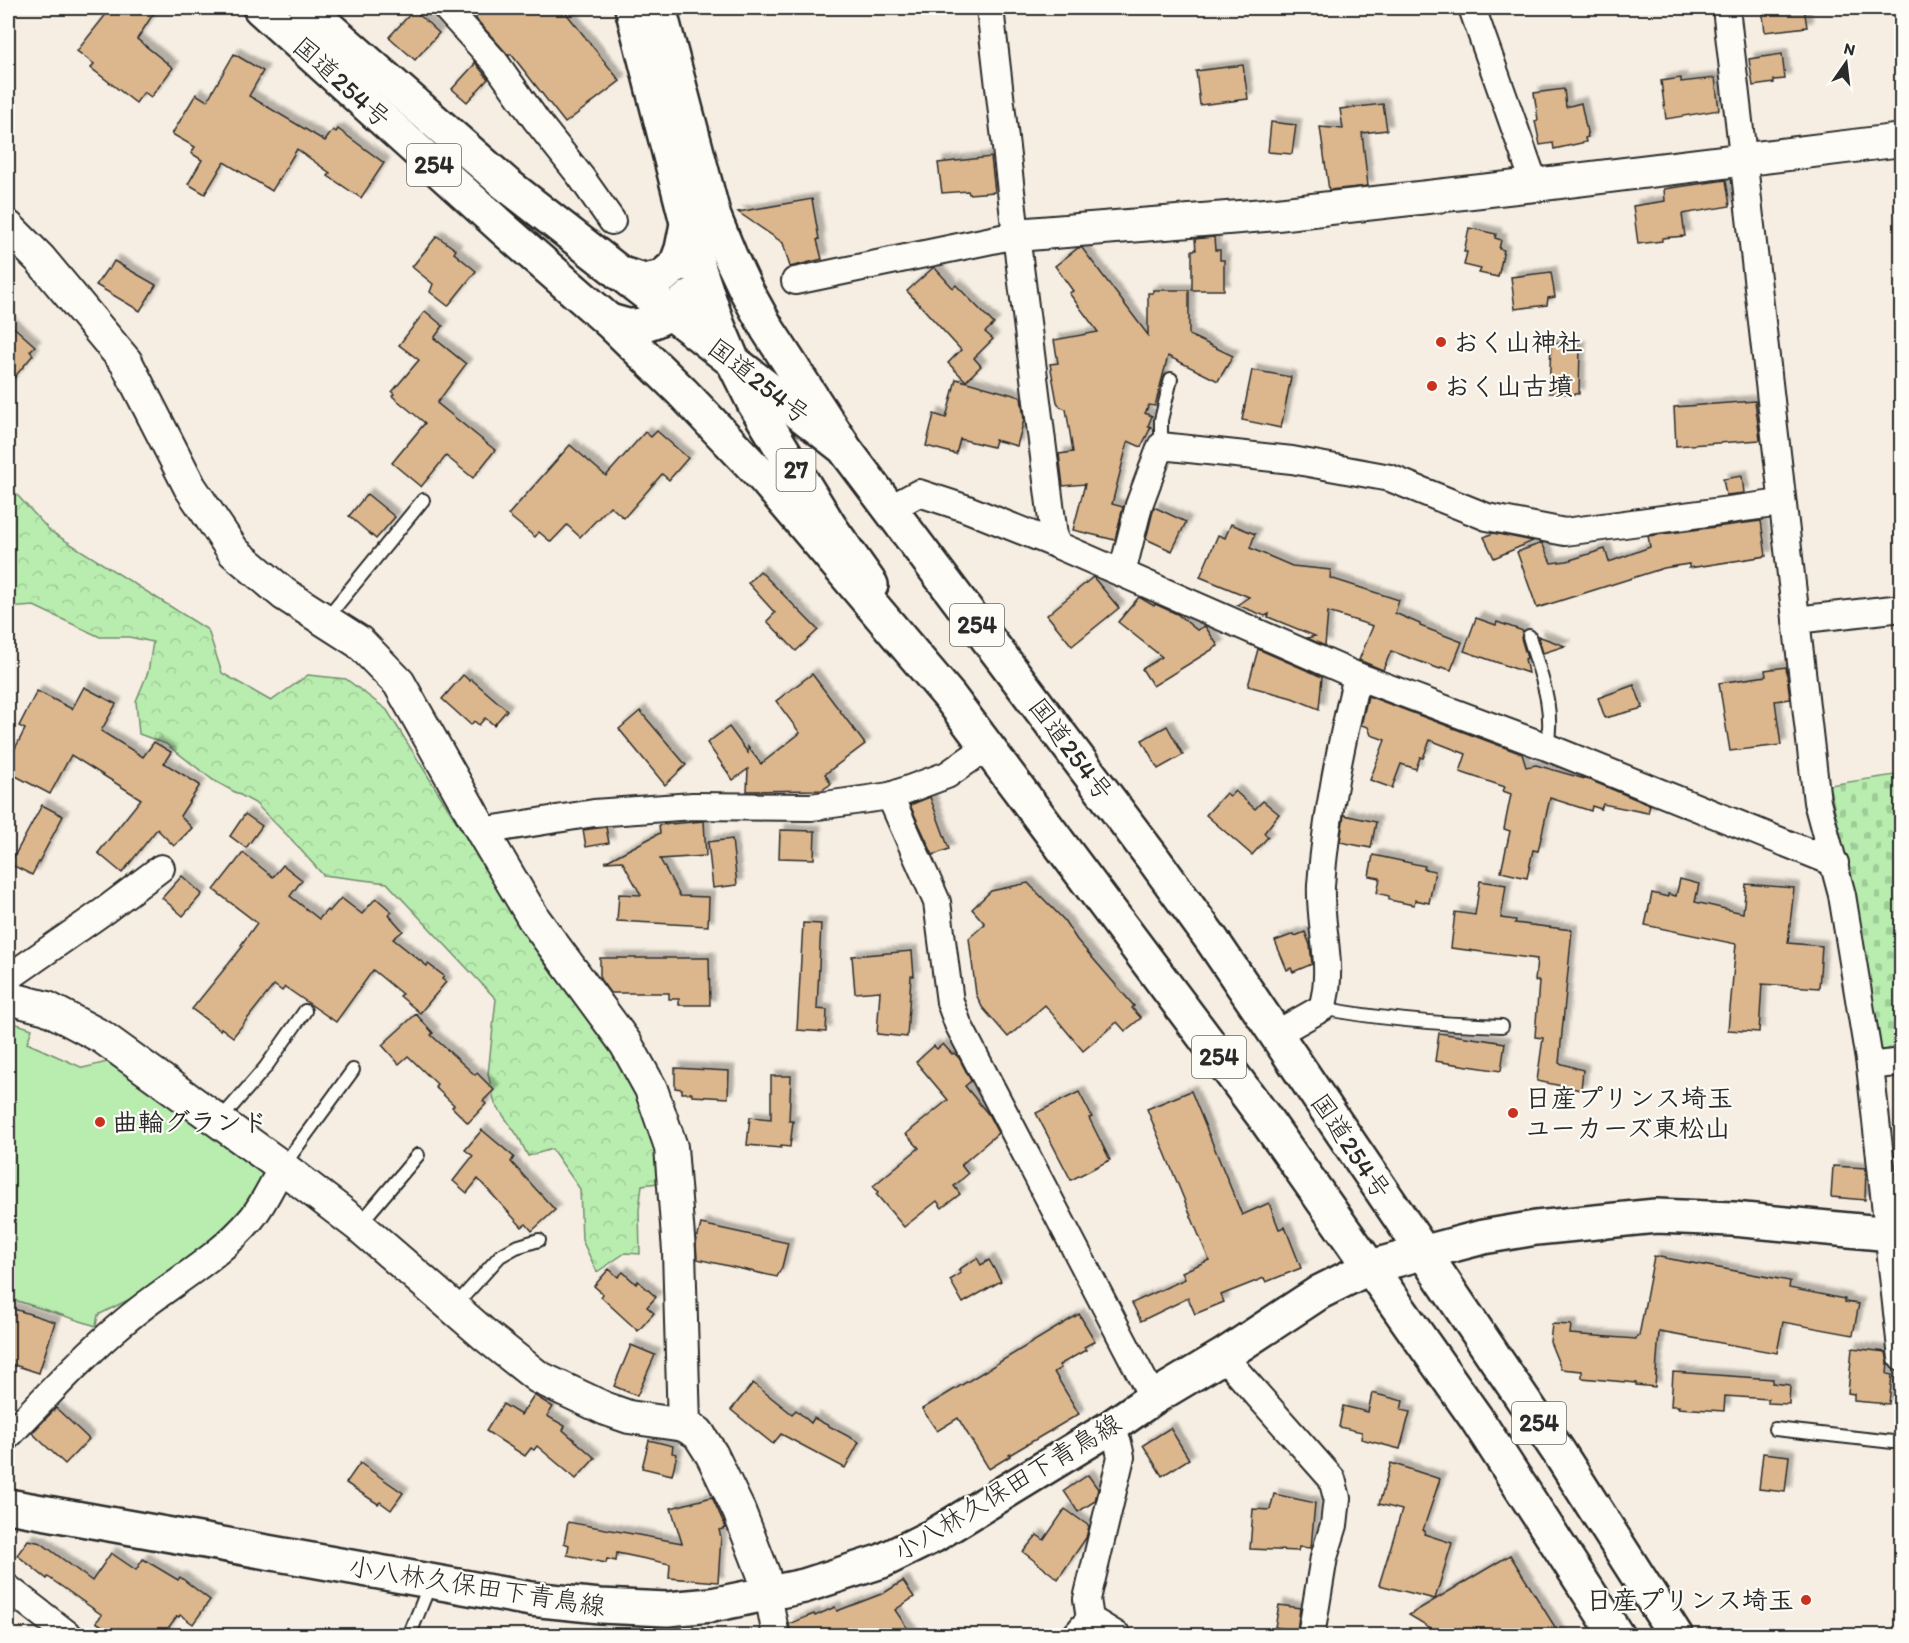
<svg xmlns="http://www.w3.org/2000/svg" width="1909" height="1643" font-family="Itim,'Klee One',sans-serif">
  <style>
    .forest { fill: url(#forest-crowns); stroke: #728c6d; stroke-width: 1.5 }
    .cemetery { fill: url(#cemetery-stones); stroke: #728c6d; stroke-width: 1.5 }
    .pitch { fill: #b8edaf; stroke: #728c6d; stroke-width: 1.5 }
    .building { fill: #dcb78d; stroke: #2b2b2b; stroke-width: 1.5; filter: url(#shadow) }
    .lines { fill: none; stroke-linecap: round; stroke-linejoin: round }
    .service-casing { stroke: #2b2b2b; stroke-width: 16 }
    .minor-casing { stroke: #2b2b2b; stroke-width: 30 }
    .tertiary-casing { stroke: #2b2b2b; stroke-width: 36 }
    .secondary-casing { stroke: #2b2b2b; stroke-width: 38 }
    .primary-casing { stroke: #2b2b2b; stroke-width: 38 }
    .trunk-casing { stroke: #2b2b2b; stroke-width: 38 }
    .service { stroke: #fdfcf7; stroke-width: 12 }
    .minor { stroke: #fdfcf7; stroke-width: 26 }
    .tertiary { stroke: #fdfcf7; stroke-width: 32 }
    .secondary { stroke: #fdfcf7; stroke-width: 33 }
    .primary { stroke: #fdfcf7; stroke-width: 33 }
    .trunk { stroke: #fdfcf7; stroke-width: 33 }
    .poi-dot { fill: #c8321e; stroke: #fdfcf7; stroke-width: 2 }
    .labels { text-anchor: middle; stroke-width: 4.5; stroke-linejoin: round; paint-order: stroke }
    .shield { fill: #fdfcf7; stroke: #6a6a68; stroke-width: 1.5 }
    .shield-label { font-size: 24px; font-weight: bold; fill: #2b2b2b }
    .street-label { font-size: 26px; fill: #2b2b2b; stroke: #fdfcf7 }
    .poi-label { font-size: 26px; font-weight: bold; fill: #2b2b2b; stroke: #fdfcf7; text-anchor: start }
  </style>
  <defs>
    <pattern id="forest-crowns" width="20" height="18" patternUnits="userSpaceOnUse" patternTransform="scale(1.5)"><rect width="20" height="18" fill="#b8edaf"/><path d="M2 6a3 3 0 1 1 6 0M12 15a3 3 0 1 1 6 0" fill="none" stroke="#9ecb97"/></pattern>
    <pattern id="cemetery-stones" width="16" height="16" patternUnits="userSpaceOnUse" patternTransform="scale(1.5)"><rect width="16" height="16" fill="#b8edaf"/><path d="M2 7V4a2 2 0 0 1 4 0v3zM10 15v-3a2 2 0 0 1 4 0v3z" fill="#9ecb97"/></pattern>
    <filter id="shadow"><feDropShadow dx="5.5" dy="-5.5" stdDeviation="1.5" flood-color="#0004"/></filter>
  </defs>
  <rect width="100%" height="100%" fill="#f6eee2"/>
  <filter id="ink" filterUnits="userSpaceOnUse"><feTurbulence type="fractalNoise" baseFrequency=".0167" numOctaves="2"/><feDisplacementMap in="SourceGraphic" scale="12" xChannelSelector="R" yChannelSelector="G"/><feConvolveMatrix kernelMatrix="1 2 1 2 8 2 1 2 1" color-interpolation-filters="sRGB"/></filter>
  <g filter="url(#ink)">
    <path class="forest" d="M8,485l42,46 158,99 14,43 49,28 37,-26 38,4 41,31 155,250 84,104 35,103 -3,16 -16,2 -3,25 1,44 -15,-1 -28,19 -15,-32 -2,-51 -28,-40 -24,7 -10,-20 -23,-32 -7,-30 8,-75 -109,-116 -64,-8 -32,-36 -36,-36 -42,-23 -47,-36 -27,-10 -3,-33 12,-29 5,-30 -24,-5h-29l-66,-31 -26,2z"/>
    <path class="cemetery" d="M1901,774v283l-25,-3 -20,-151 -27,-118z"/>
    <path class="pitch" d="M8,1021l24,8 -5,14 56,25 24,-6 162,114 -33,45 -49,42 -47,31 -42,21 -2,11 -88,-28z"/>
    <g class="building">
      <path d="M111,8h46l-20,31 36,29 -22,29 -7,-5 -8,11 -45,-35 3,-4 -17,-13z"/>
      <path d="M477,8h85l58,73 -55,42 -54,-69 -2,2 -33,-37z"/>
      <path d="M1762,8h42l3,19 -42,5z"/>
      <path d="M414,10l25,23 -24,27 -26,-23z"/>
      <path d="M234,54l29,17 -14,25 76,45 8,-11 3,2 2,-3 46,34 -23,35 -33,-22 2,-3 -33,-24 -25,42 -48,-29 -19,32 -17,-10 14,-24 -11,-7 4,-6 -23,-13 24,-40 11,7z"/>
      <path d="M1782,54l3,25 -11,1v3l-21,3 -4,-27z"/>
      <path d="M474,61l14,18 -21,23 -15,-13 22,-24z"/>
      <path d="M1243,65l5,34 -48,6 -4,-34z"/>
      <path d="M1681,78v4l34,-4 4,32 -53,9 -5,-38z"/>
      <path d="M1564,89l2,18 15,-4 7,34 -3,1 1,4 -32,7 -1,-6 -13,2 -5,-24 3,-1 -4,-27z"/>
      <path d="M1383,104l4,26 -25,3 6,53 -39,4 -9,-63 23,2 -3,-20z"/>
      <path d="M1271,122l25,3 -4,29 -24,-2z"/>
      <path d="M991,157l4,35 -26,2 -1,-3 -26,2 -4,-30z"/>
      <path d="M1726,180l4,26 -48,8 3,22 -23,2v3l-24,3 -5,-38 32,-5 -1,-12z"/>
      <path d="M812,199l7,40 -2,1 5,19 -32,8 -7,-24 -45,-31z"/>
      <path d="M1469,228l27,6 -1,4 6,2 -2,9 5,1 -6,27 -19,-4 2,-4 -17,-4 3,-13h-3z"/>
      <path d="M437,236l19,14 -2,3 22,18 -28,35 -18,-14 3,-8 -21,-17z"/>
      <path d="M1214,237l1,13h5v10h4v30h-32v-40h4l-1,-11z"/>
      <path d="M1078,248h4l66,87v-42h5v-3h36v45l44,21 -15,25 -50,-25 -13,50 -6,-1 -4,8 7,3 -4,10 3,1 -10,20 -13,-6 -16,63 11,3 -8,33 -42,-10 12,-46 -22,2 -4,-32 14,-2 -7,-43 -6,-2 -3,-5 -7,-38 8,-1 -4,-23 44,-8 -29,-39 4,-2 -18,-25z"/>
      <path d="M114,261l42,24 -16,26 -44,-26 11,-16 2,1z"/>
      <path d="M934,267l19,21 3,-3 38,39 -9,8 8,7 -19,19 7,8 -15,15 -18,-18 13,-13 -54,-59z"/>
      <path d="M1551,272l4,25 -7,1 -1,7 -32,4 -4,-32z"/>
      <path d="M425,311l18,15 -9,12 32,26 -29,39 58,47 -22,28 -27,-22 -25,31 -29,-24 33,-40 -33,-27 2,-2 -2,-2 27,-32 -20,-15z"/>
      <path d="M8,322l27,24 -5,5 3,4 -25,30z"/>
      <path d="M1551,343l24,1v3h5l-1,47 -30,-1z"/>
      <path d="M1252,370l39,7 -10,51 -39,-8z"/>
      <path d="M956,379l65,18 3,23 -7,26 -22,-6 -2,7 -33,-8 -4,15 -30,-8 8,-32 12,4z"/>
      <path d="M1755,401l5,39 -84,6 -2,-39z"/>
      <path d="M657,431l31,27 -19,22 -7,-6 -38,44 -14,-12 -30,31 -13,-12 -16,17 -12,-10 -4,5 -27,-22 62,-70 36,31 39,-44 6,5z"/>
      <path d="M1742,476l2,17 -18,2 -3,-16z"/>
      <path d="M367,494l28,23 -19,22 -27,-23z"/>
      <path d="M1154,507l32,15 -14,29 -26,-12z"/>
      <path d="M1761,521l5,35 -77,12v-4l-25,4 -127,40 -20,-56 25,-9 9,20 16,-2 38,-12 4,13 41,-15 -2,-11z"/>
      <path d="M1231,524l24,10 -5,14 42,18 39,4 -1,8 69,22 -4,13 25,11v2l42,16 -11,28 -10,-3 -1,2 -49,-18 -8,19 -24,-10 14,-34 -45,-14 -3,34 -18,-8 8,-2 -47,-19 1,-3 -4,2 -28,-11 12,-8 -49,-20 18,-42 7,3z"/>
      <path d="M1493,533l40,8 -39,17 -10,-21z"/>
      <path d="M760,571l58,59 -22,21 -29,-30 8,-8 -27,-30z"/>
      <path d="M1093,577l26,31 -47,38 -25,-31z"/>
      <path d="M1139,597l15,9 1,-2 22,10 20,16 8,-4 13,20 -65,40 -11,-17 20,-12 -44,-35z"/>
      <path d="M1476,618l20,7 1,-3 26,9 -2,7 6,20 -2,1 3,14 -64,-22z"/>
      <path d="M1538,636l27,10 -22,7z"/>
      <path d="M1258,649l64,28 -3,32 -27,-11 -44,-12z"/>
      <path d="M1786,667l4,32 -15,2 6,44 -51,6 -11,-68 47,-7 -1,-6z"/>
      <path d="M812,674l53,70 -40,30 6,10 -9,6 -75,1 1,-22 -15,11 -26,-37 22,-16 19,26v-6l13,17 39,-31 -24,-32z"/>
      <path d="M463,675l7,6 1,-2 36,31 -13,15 -9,-7 -6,7 -5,-4 -3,4 -29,-26z"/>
      <path d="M1634,685l9,23 -38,10 -7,-20z"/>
      <path d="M84,687l32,17 -15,27 42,26 11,-15 17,10 -7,11 36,22 -20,31 12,12 -18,18 -17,-17 -35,44 -24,-20 43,-54 -70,-44 -21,39 -42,-22v-10l17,-33 -6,-3 18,-35 35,18z"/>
      <path d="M1368,696l154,58 4,13 10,-2 56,16 58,24 -2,8 -45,-9 -2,5 -9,-3 -1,5 -41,-13 -12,53 -5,-1 -6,28 -26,-6 9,-41 -6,-2 7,-35 -8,-3 2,-4 -45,-15 6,-18 -36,-14 -7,18 -3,-1 -4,12 -15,-5 -9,24 -22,-8 15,-40 -14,-5 -3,-8 -7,-2z"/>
      <path d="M640,711l46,54 -21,20 -46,-56z"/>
      <path d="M1167,726l16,29 -25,14 -16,-29z"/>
      <path d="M1235,791l20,18 8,-8 16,13 -15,19 4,4 -16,18 -46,-40 20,-22 4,3z"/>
      <path d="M930,797l19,52 -16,6 -23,-50z"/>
      <path d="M42,805l21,11 -31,59 -22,-11z"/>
      <path d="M245,814l17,12 -16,22 -16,-12z"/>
      <path d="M1344,815l32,7 -5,26 -31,-6z"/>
      <path d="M704,821l2,35 -46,3 20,37 29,1 -1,29 -91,-5 2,-27 22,1 -19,-34 -17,1 55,-29 -1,-8z"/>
      <path d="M606,827l3,16 -23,4 -3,-17z"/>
      <path d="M780,830l35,1 -1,28 -35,-1z"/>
      <path d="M732,839l5,46 -24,3 -5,-46z"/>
      <path d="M243,853l30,24 10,-12 19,15 -12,16 29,23 8,-9 2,2 12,-14 21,16 14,-16 16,14 -3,3 14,16 -10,8 34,27 1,-2 16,12 -2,3 4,3 -26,31 -20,-17 2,-2 -29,-24 -37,52 -51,-35 -3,4 -8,-6 -41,52 -12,-9 -1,2 -28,-21 51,-63 -2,-1 16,-22 -43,-33z"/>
      <path d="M1373,855l52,11 -1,3 11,2 -6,32 -14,-3 -1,5 -25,-5v-4l-12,-3 3,-15 -11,-2z"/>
      <path d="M182,876l20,18 -19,22 -21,-18z"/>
      <path d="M1680,879l19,5 -4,18 48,11 3,-29 48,4 -6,55 34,3 -3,42 -57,-4 -3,48 -31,-2 8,-86 -91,-19 7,-32 16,4v-3l8,2z"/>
      <path d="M1480,881l26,4 -5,33 15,2 -1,3 57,7 -13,133 24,7 -2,20 -44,-9 6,-43 -8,-1 4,-56h-4l2,-22 -86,-11 4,-36 20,3z"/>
      <path d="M1028,883l36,37 13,20 57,66 -2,2 9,10 -16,13 -8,-9 -34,29 -38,-46 -37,32 -26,-30 -6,-13 -7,-56 16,-14 -13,-15 19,-18z"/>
      <path d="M803,923l18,1 -4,85 10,1 -1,22 -29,-2z"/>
      <path d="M1305,932l5,13 2,19 -19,8 -2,-4 -4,2 -12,-29 19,-7 1,2z"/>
      <path d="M912,951l2,25h-3l-4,61 -30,-3 3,-43 -25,2 -3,-37z"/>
      <path d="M600,958h109l1,47h-31v-6h-10v-6h-59l-10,-14z"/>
      <path d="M416,1014l17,19 -2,2 44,40 2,-2 17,17 -11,11 3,3 -18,19 -16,-16 2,-2 -19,-18 2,-3 -29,-28 -9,8 -17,-19z"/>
      <path d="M1439,1033l66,10 -4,28 -66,-10z"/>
      <path d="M943,1044l9,10 2,-1 5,5 12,23 -6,5 23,28 10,19 -37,32 7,9 -14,12 6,8 -18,14 -5,-7 -33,26 -28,-33 2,-2 -5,-6 46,-38 -13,-14 42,-34 -32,-38 18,-16 3,3z"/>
      <path d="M675,1068l54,3 -1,27 -36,-2v-3h-10v-4l-7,-1z"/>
      <path d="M771,1076h20l-2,45h4l-3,26 -9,-1v2l-34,-3 3,-28 21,2z"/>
      <path d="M1191,1091l51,124 27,-12 10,26 6,-2 16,41 -35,14 -2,-4 -43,17 3,7 -29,12 -7,-16 -47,23 -9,-18 53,-24 -3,-7 27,-12 -62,-151z"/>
      <path d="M1079,1092l13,25 -3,1 21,42 -39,20 -35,-67z"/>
      <path d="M482,1130l32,27 -3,5 44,48 -23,21 -6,-7 -4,3 -44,-48 -11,14 -14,-12 20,-25 -8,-6z"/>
      <path d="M1833,1166l33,2 -1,32 -34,-3z"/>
      <path d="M701,1224l87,19 -6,24 -5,10 -80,-18 -1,-16z"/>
      <path d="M1654,1256l136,25 -1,7 56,11v3l14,2 -6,31 -70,-13 -6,31 -118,-21 -4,55 -19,-2v-2l-54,-5v-7l-21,-2 -11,-27 2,-18 19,1 -1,9 66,5 1,-3h2z"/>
      <path d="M977,1258l4,7 8,-5 12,21 -38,22 -13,-23 11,-7 -3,-3z"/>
      <path d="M609,1269l9,8 5,-5 13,12 2,-3 18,16 -9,10 7,6 -16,18 -37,-34 2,-3 -9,-8z"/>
      <path d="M8,1307l47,15 -16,51 -31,-10z"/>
      <path d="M1079,1314l16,27 -11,6 2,3 -27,15 2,3 -7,4 25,42 -70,41 1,1 -21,13 -31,-51 -21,13 -15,-22z"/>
      <path d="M631,1345l24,10 -18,41 -23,-10z"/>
      <path d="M1852,1348l34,4 2,11 -1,11 5,1 -3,29 -35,-3v-7l-6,-1z"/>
      <path d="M1673,1372l100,7 -1,4 18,2 -1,19 -21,-1v-4l-43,-3 -1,15 -46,-3 1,-2h-8z"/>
      <path d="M753,1383l39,31 4,-4 15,13 3,-5 45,24 -14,26 -64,-34 -8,10 -42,-34z"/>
      <path d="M1372,1393l31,8 -2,9 9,2 -10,37 -39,-10 1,-7 -23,-5 4,-21 25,6z"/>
      <path d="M534,1395l19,12 -6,9 18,10 -2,4 32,28 -19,21 -39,-33 -3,4 -3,-2 -6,8 -39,-25 17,-27 18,11z"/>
      <path d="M56,1408l33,31 -24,25 -33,-31z"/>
      <path d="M1170,1428l19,31 -27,17 -19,-31z"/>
      <path d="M649,1440l24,6 -1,7 5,1 -5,21 -30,-7z"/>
      <path d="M1763,1453l26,3 -4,36 -26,-3z"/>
      <path d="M360,1463l43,30 -12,17 -11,-8 -2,2 -32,-21z"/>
      <path d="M1391,1463l49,16 -17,51 2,1 -1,3 28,9 -17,56 -56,-14 23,-75 -23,-6z"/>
      <path d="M1088,1475l10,14 -3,12 -17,11 -14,-21z"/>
      <path d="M1274,1494l41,9 -4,45 -12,-1 -1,4 -48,-2 3,-40 17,1z"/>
      <path d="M712,1497l14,31 -7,2 2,7 -3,45 -49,-4 1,-14 -53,-11 -1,8 -9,-2 -1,4 -39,-8 2,-10 -5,-2 4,-21 114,21 -11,-35z"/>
      <path d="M1065,1509l24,17 -3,12 -28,41 -35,-27 14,-17 7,5z"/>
      <path d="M28,1540l13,3 51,38 19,-28 25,17 7,-11 35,21 2,-3 30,23 -17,24 -13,-9 -1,2 -2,-1 -14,19h-47l-20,-13 6,-7 -54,-38 -1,2 -30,-24z"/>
      <path d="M1510,1555l50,80h-131l2,-7 -22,-13z"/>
      <path d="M903,1581l11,16 -19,13 17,25h-23l-4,-5 -14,5h-80l-2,-11 25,-10 1,2 20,-9 2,4 47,-18z"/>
      <path d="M1279,1605l21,3 -3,23 -22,-4z"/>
    </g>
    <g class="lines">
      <g class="service-casing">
        <g id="service">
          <path d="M1161,446v-26l10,-41"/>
          <path d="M325,620l98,-120"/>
          <path d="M1529,636c11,39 26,69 18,111"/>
          <path d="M1322,1008c60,12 119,16 180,18"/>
          <path d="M219,1121l46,-53 40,-57"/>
          <path d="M283,1166l70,-96"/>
          <path d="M359,1225l59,-70"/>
          <path d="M454,1307l46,-51 16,-9 23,-7"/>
          <path d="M1775,1429l127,14"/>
          <path d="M409,1636l21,-52"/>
        </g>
      </g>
      <g class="minor-casing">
        <g id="minor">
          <path d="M446,8l49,54 41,58 45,57 31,44"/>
          <path d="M990,8l26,227 39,309"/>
          <path d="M1472,8l63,177"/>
          <path d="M1726,8l91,794 25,93 28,171 32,292"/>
          <path d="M795,281l221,-46"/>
          <path d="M891,508l28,-15 46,15 90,36 302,132 190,71 288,116"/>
          <path d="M1122,573l17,-68 22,-59 131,14 98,18 97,39 78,15 216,-29"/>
          <path d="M1796,620l106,-12"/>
          <path d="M987,747l-40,28 -57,21 47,106 13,100 8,22 195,374"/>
          <path d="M482,831l112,-18 99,-7 118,1 79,-11"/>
          <path d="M8,978l96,-67 57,-43"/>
          <path d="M1276,1034l46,-26c13,-41 -3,-81 -1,-123 5,-70 20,-140 36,-209"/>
          <path d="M1870,1066l32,-4"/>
          <path d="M1223,1356l109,123 5,19 -3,27 -10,32 -13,79"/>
          <path d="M1108,1429l10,14 3,14 -34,142 3,20 28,17"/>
          <path d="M8,1436c38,-39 75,-80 117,-115 42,-36 91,-60 127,-103 12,-15 21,-35 30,-51"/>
          <path d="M8,1588l62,48"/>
          <path d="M768,1594l8,42"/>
          <path d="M1075,1636l15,-17"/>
        </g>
      </g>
      <g class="tertiary-casing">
        <g id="tertiary">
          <path d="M8,227l32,32 86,103 64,125 44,65 50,42 75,48 40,41 83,148 52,88 92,125 25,45 20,58 8,104 5,174"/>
          <path d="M1016,235l261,-21 258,-29 367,-45"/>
          <path d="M8,998l39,10 55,29 180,130 76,58 127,110 53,42 68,32 23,8 55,8 14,8 14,22 27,56 24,62 5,21"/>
        </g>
      </g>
      <g class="secondary-casing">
        <path id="secondary" d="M8,1506l523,93 69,7 67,3 45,-4 92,-19 78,-25 51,-25 175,-107 45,-31 70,-42 97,-64 50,-25 52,-14 61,-16 53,-9 120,-12 77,3 169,16"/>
      </g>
      <g class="primary-casing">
        <g id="primary">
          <path d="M632,8l67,261 19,57 14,33 22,44 76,124 41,58"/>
          <path d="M659,8l55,209 16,39 16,34 22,40 74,114"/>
          <path d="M619,273l25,8 18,-4 14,-12 6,-16 5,-25"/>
          <path d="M609,321c6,1 13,4 19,5 24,1 46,-15 63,-30"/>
        </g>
      </g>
      <g class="trunk-casing">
        <g id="trunk">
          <path d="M260,8l246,223 103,90 73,71 83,87 184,217 315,421 212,301 141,218"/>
          <path d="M306,8l200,176 338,264 308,409 60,83 348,514 116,182"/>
        </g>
      </g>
      <use href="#service" class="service"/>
      <use href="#minor" class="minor"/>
      <use href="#tertiary" class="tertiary"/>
      <use href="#secondary" class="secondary"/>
      <use href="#primary" class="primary"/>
      <use href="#trunk" class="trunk"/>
    </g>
  </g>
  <g class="poi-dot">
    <circle cx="1441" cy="342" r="6"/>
    <circle cx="1432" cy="386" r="6"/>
    <circle cx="1513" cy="1113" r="6"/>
    <circle cx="100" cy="1122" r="6"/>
    <circle cx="1806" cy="1600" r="6"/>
  </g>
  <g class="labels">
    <g class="shield">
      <rect x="407" y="144" width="54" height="42" rx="4.5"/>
      <rect x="776.5" y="449" width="39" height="42" rx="4.5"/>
      <rect x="950" y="604" width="54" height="42" rx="4.5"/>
      <rect x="1192" y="1036" width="54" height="42" rx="4.5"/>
      <rect x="1512" y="1402" width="54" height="42" rx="4.5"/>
    </g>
    <g class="shield-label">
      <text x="434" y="173">254</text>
      <text x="796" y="478">27</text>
      <text x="977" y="633">254</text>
      <text x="1219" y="1065">254</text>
      <text x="1539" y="1431">254</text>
    </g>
    <g class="street-label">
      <text transform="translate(342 82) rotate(42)" y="9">国道254号</text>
      <text transform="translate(759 381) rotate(38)" y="9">国道254号</text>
      <text transform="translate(1071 749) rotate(53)" y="9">国道254号</text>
      <text transform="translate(1351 1146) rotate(56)" y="9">国道254号</text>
      <text transform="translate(1007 1487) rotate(-31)" y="9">小八林久保田下青鳥線</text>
      <text transform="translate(477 1586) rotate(9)" y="9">小八林久保田下青鳥線</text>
    </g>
    <g class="poi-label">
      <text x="1453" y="351">おく山神社</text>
      <text x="1444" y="395">おく山古墳</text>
      <text x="1525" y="1107">日産プリンス埼玉<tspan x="1525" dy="30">ユーカーズ東松山</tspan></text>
      <text x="112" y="1131">曲輪グランド</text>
      <text x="1794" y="1609" text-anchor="end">日産プリンス埼玉</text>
    </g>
  </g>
  <rect width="1909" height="1643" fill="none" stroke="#fdfcf7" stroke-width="30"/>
  <rect x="15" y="15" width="1879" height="1613" fill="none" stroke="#2b2b2b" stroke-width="2" filter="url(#ink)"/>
  <g transform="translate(1846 63) rotate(14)" stroke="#fdfcf7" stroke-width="4.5" paint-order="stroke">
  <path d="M0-4.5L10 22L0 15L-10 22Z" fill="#2b2b2b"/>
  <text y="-9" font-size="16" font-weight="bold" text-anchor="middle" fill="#2b2b2b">N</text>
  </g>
</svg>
